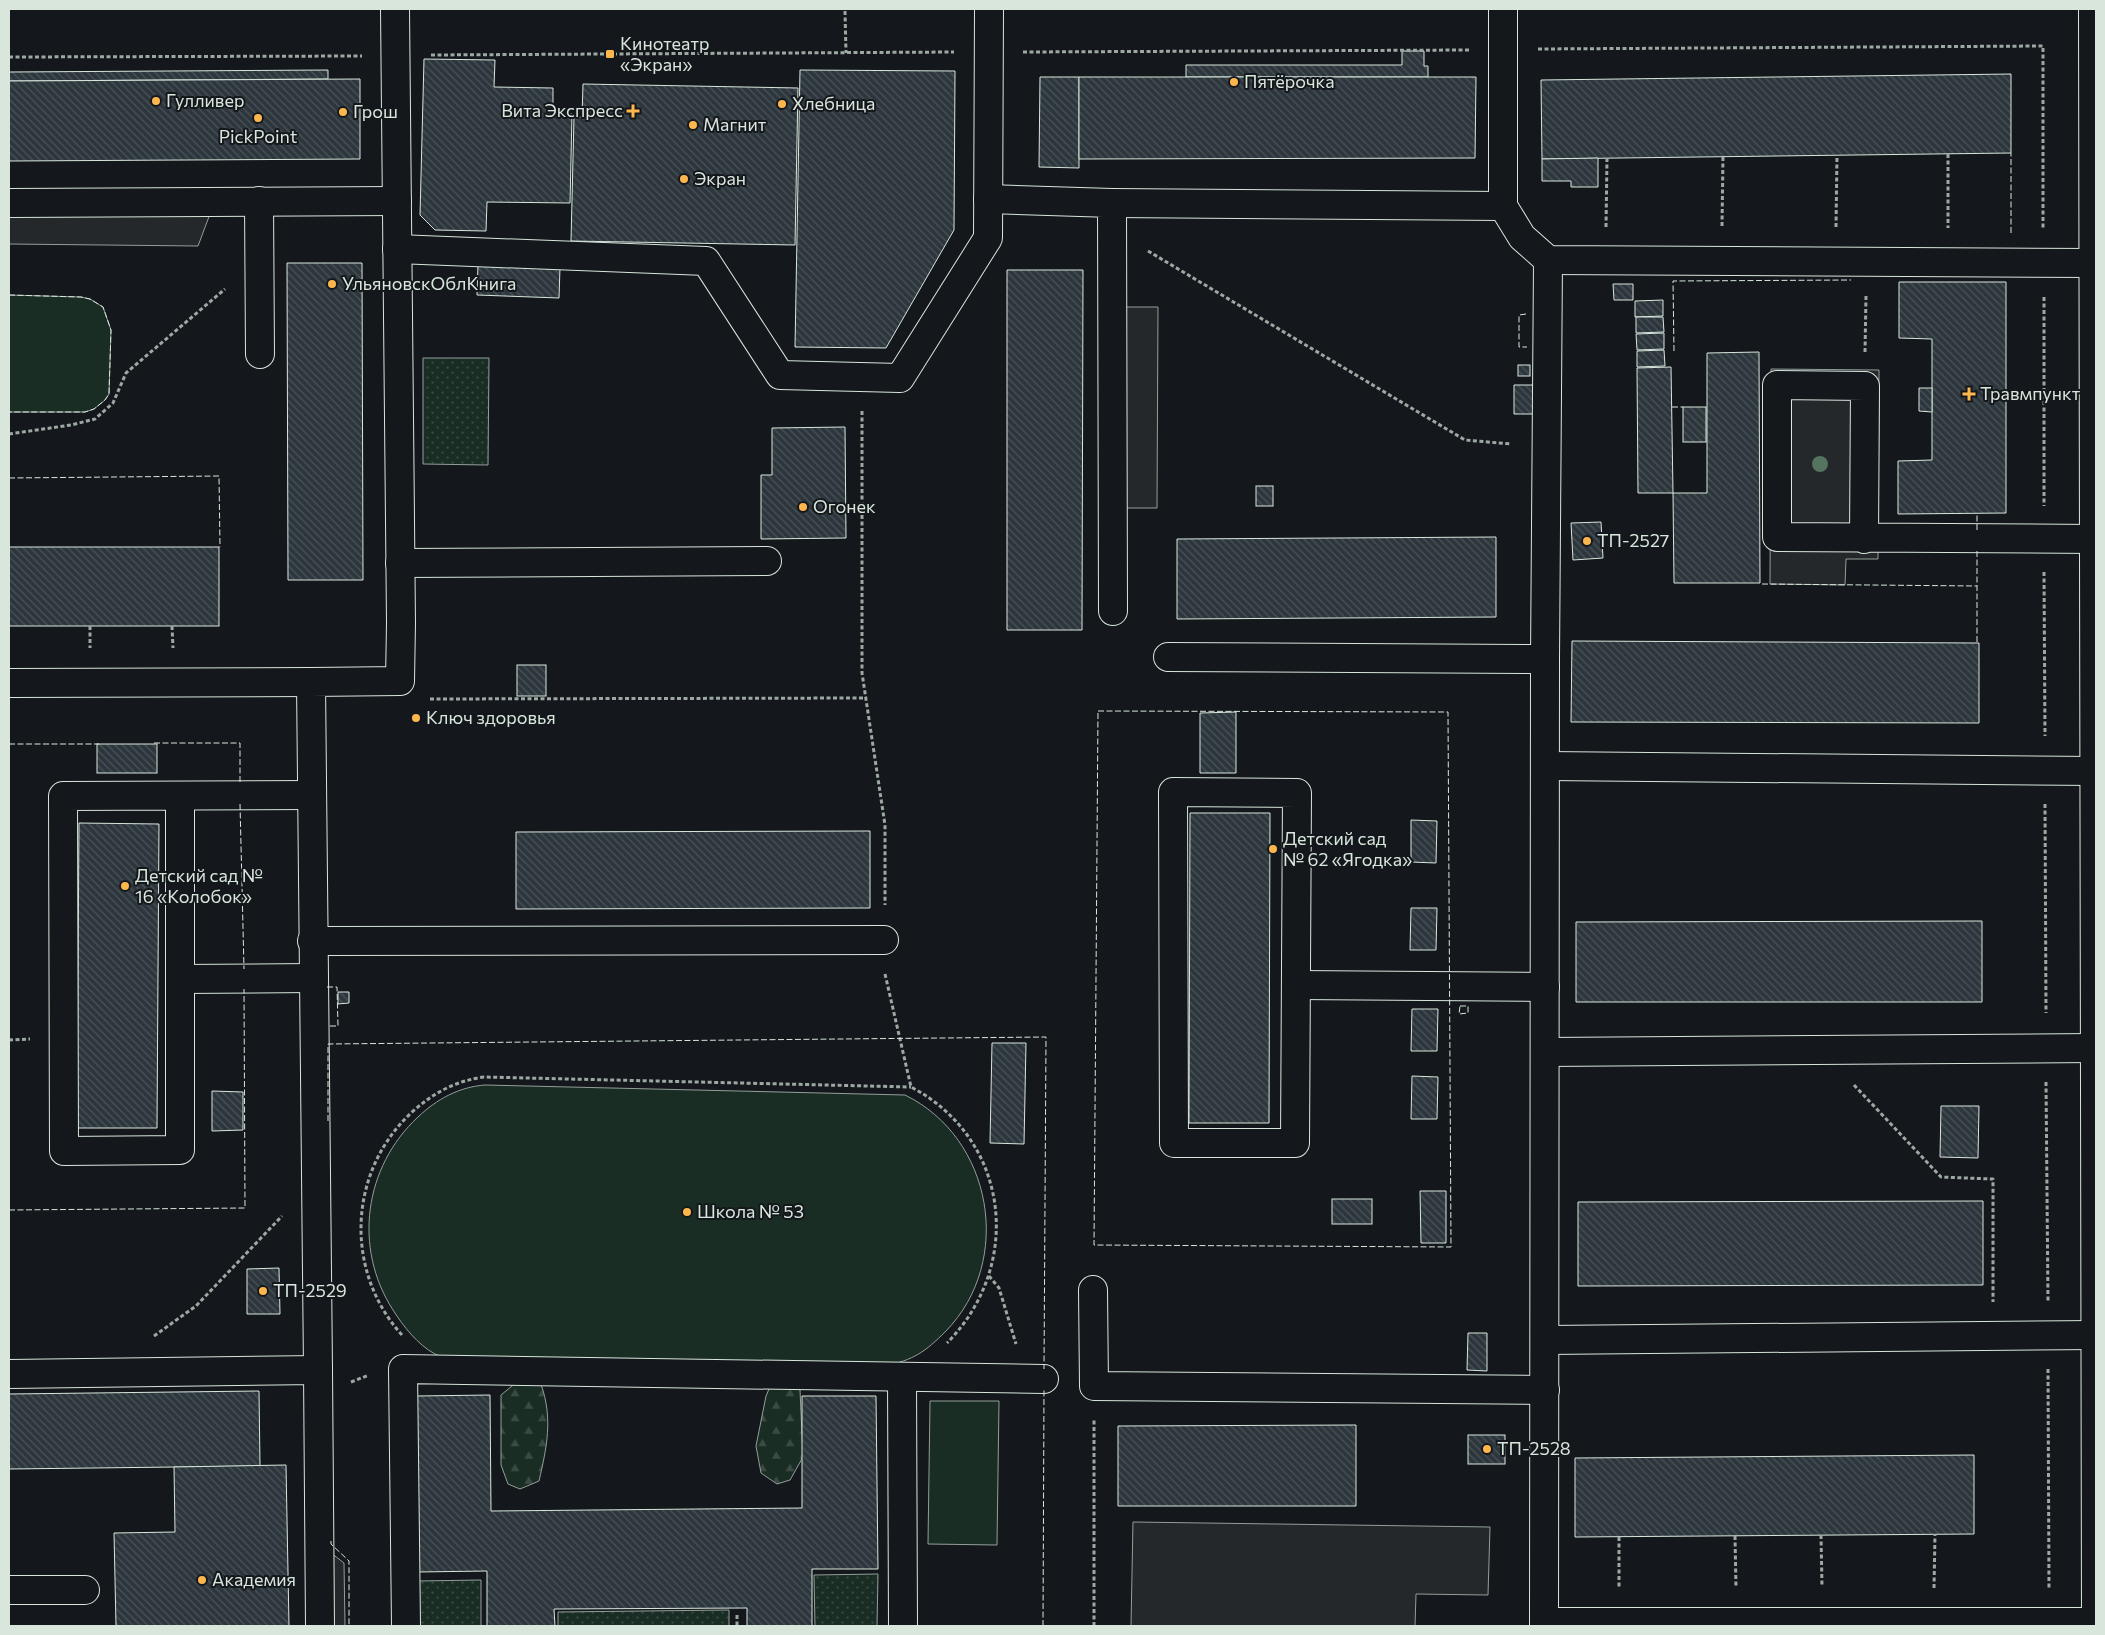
<svg xmlns="http://www.w3.org/2000/svg" width="2105" height="1635" font-family="Commissioner,sans-serif">
  <style>
    .grass { fill: url(#grass-dots); stroke: #939e99 }
    .forest { fill: url(#forest-firs); stroke: #939e99 }
    .garden { fill: #1a2d24; stroke: #939e99 }
    .parking { fill: #24282b; stroke: #939e99 }
    .building { fill: url(#building-back-hatch); stroke: #d8e6dc }
    .lines { fill: none; stroke-linecap: round; stroke-linejoin: round }
    .minor-casing { stroke: #d8e6dc; stroke-width: 30 }
    .path { stroke: #9da8a2; stroke-width: 3; stroke-dasharray: 4 2.5; stroke-linecap: butt }
    .minor { stroke: #14181c; stroke-width: 28 }
    .fence { stroke: #d8e6dc; stroke-width: 1; stroke-dasharray: 6 2.5; stroke-linecap: butt }
    .tree { fill: #55745f }
    .poi-dot { fill: #ffb74d; stroke: #14181c; stroke-width: 2 }
    .labels { text-anchor: middle; stroke-width: 4; stroke-linejoin: round; paint-order: stroke }
    .poi-label { font-size: 18px; fill: #d8e6dc; stroke: #14181c; text-anchor: start }
  </style>
  <defs>
    <pattern id="grass-dots" width="8" height="8" patternUnits="userSpaceOnUse" patternTransform="scale(1.25)"><rect width="8" height="8" fill="#1a2d24"/><path d="M2 2h.1M6 6h.1" fill="none" stroke="#3b4b43" stroke-width="1.8" stroke-linecap="round"/></pattern>
    <pattern id="forest-firs" width="22" height="20" patternUnits="userSpaceOnUse" patternTransform="scale(1.25)"><rect width="22" height="20" fill="#1a2d24"/><path d="M5 1l3.5 6h-7zM16 11l3.5 6h-7z" fill="#3b4b43"/></pattern>
    <pattern id="building-back-hatch" width="6" height="6" patternUnits="userSpaceOnUse" patternTransform="scale(1.25)"><rect width="6" height="6" fill="#2c363c"/><path d="M-1 5l2 2M0 0l6 6M5-1l2 2" fill="none" stroke="#4a5358"/></pattern>
  </defs>
  <rect width="100%" height="100%" fill="#14181c"/>
  <g class="grass">
    <path d="M423,358h66l-1,107 -65,-1z"/>
    <path d="M878,1574l-1,52h-62l-1,-51z"/>
    <path d="M481,1580v46h-63v-45z"/>
    <path d="M729,1610v16h-171v-14z"/>
  </g>
  <g class="forest">
    <path d="M518,1381l23,3c12,35 6,62 -2,97l-19,8 -12,-5 -7,-19v-70z"/>
    <path d="M772,1382l19,1 9,7 3,67 -13,23 -13,4 -16,-11 -5,-27 10,-50z"/>
  </g>
  <g class="garden">
    <path d="M9,295l72,2 9,2 13,8 8,23 -2,64 -4,6 -11,9 -9,3h-76z"/>
    <path d="M485,1085l420,10c88,43 109,166 41,236 -21,21 -32,29 -62,35l-424,-4c-8,-3 -18,-4 -25,-8 -17,-9 -32,-28 -42,-44 -40,-62 -29,-143 25,-193 19,-18 41,-30 67,-32z"/>
    <path d="M930,1401h69l-2,144 -69,-1z"/>
  </g>
  <g class="parking">
    <path d="M210,214l-12,32 -189,-2v-29z"/>
    <path d="M1124,307h34l-1,201h-34z"/>
    <path d="M1771,369l108,1 -1,189h-32l-1,26 -75,-1z"/>
    <path d="M1133,1522l357,5 -2,68 -72,-1 -1,32h-284z"/>
    <path d="M326,1549l18,14 1,63h-18z"/>
  </g>
  <g class="building">
    <path d="M1402,51h22v15h4v11h-242v-12h216z"/>
    <path d="M424,59l71,1 -1,27 59,1v25l19,1 -2,89 -83,-1 -1,29 -51,-1 -15,-15z"/>
    <path d="M328,70v9l-319,2v-9z"/>
    <path d="M800,70l155,1 -1,159 -68,118 -91,-1z"/>
    <path d="M2011,74v79l-469,6 -1,-79z"/>
    <path d="M1040,77h39v91l-40,-1z"/>
    <path d="M1079,77h397l-1,81 -396,1z"/>
    <path d="M360,79v80l-351,2v-80z"/>
    <path d="M583,84l215,4 -3,157 -224,-4 3,-124h8z"/>
    <path d="M1598,158v29h-27v-6h-29v-22z"/>
    <path d="M287,263h75l1,317h-75z"/>
    <path d="M478,264l82,3 -1,31 -82,-3z"/>
    <path d="M1007,270h76l-1,360h-75z"/>
    <path d="M1899,282h107v231l-108,1v-53l34,-1v-121l-33,-1z"/>
    <path d="M1613,284h20v16h-19z"/>
    <path d="M1663,300v16l-28,1v-16z"/>
    <path d="M1636,317h27l1,15 -28,1z"/>
    <path d="M1664,333v16l-27,1 -1,-16z"/>
    <path d="M1664,350l1,16 -28,1v-16z"/>
    <path d="M1759,352l1,231h-86l-1,-90h34v-140z"/>
    <rect x="1518" y="365" width="12" height="11"/>
    <path d="M1671,367l2,126h-35l-1,-125z"/>
    <path d="M1514,385h19l1,29h-20z"/>
    <path d="M1919,388h13v24l-13,-1z"/>
    <rect x="1683" y="407" width="23" height="35"/>
    <path d="M845,427l1,111 -85,1v-64h11v-47z"/>
    <rect x="1256" y="486" width="17" height="20"/>
    <path d="M1601,522l2,36 -30,2 -2,-37z"/>
    <path d="M1496,537v80l-319,2v-80z"/>
    <rect x="9" y="547" width="210" height="79"/>
    <path d="M1572,641l407,2v80l-408,-1z"/>
    <rect x="517" y="665" width="29" height="31"/>
    <path d="M1236,712v61h-36v-60z"/>
    <rect x="97" y="744" width="60" height="29"/>
    <path d="M1190,813h80l-1,310h-80z"/>
    <path d="M1411,820l26,1 -1,42 -25,-1z"/>
    <path d="M79,823l80,1 -2,304h-80z"/>
    <path d="M870,831v77l-354,1v-77z"/>
    <path d="M1411,908h26l-1,42h-26z"/>
    <path d="M1982,921v81h-406v-80z"/>
    <path d="M338,992h11v11l-11,1z"/>
    <path d="M1412,1009h26l-1,42h-26z"/>
    <path d="M992,1043h34l-2,101 -34,-1z"/>
    <path d="M1412,1076l26,1 -1,42h-26z"/>
    <path d="M212,1091l31,1v38l-31,1z"/>
    <path d="M1941,1106h38l-1,52 -38,-1z"/>
    <path d="M1420,1191h26v52h-25z"/>
    <rect x="1332" y="1199" width="40" height="25"/>
    <path d="M1983,1201v84l-405,1v-84z"/>
    <path d="M279,1268l1,46h-33v-45z"/>
    <path d="M1468,1333h19v38l-20,-1z"/>
    <path d="M259,1391l1,75 -251,3v-75z"/>
    <path d="M490,1395l1,116 311,-3v-112h74l2,173h-66v57h-65v-18l-193,1 1,17h-68v-55l-70,1 -1,-176z"/>
    <path d="M1356,1425v81h-238v-80z"/>
    <rect x="1468" y="1435" width="37" height="29"/>
    <path d="M1974,1455v79l-399,3v-79z"/>
    <path d="M286,1465l3,161h-173l-2,-93 61,-1 -1,-65z"/>
  </g>
  <g class="lines">
    <g class="minor-casing">
      <g id="minor">
        <path d="M1503,9v197l19,31 26,23 546,3"/>
        <path d="M2093,9l3,1617"/>
        <path d="M988,199l124,4 1,408"/>
        <path d="M259,201l1,153"/>
        <path d="M9,203l388,-2"/>
        <path d="M1112,203l391,3"/>
        <path d="M397,249l309,12 74,114 120,3 88,-140 1,-229"/>
        <path d="M1864,539l1,-153 -88,-1v152l317,2"/>
        <path d="M400,563l367,-2"/>
        <path d="M1168,657l377,2"/>
        <path d="M9,683l302,-1"/>
        <path d="M1546,766l548,5"/>
        <path d="M1173,792l124,1 -2,350h-121z"/>
        <path d="M180,796v354l-116,1 -1,-355 248,-1"/>
        <path d="M312,941l572,-1"/>
        <path d="M180,979l133,-1"/>
        <path d="M1297,985l248,2"/>
        <path d="M1545,1052l550,-4"/>
        <path d="M1093,1290l1,96 451,4"/>
        <path d="M1545,1340l551,-5"/>
        <path d="M318,1370l-7,-688 89,-1 1,-58 -6,-614"/>
        <path d="M9,1374l309,-4 2,256"/>
        <path d="M902,1377l1,249"/>
        <path d="M9,1590h76"/>
        <path d="M1544,1622h552"/>
        <path d="M406,1626l-3,-257 641,10"/>
        <path d="M1544,1626l1,-967 3,-399"/>
      </g>
    </g>
    <g class="path">
      <path d="M845,11l1,42"/>
      <path d="M1538,49l505,-3v182"/>
      <path d="M1023,52l446,-2"/>
      <path d="M431,55l523,-3"/>
      <path d="M9,57l353,-1"/>
      <path d="M1948,154v74"/>
      <path d="M1722,226l1,-70"/>
      <path d="M1606,227l1,-69"/>
      <path d="M1836,227l1,-72"/>
      <path d="M1148,251l317,189 46,4"/>
      <path d="M2044,297v209"/>
      <path d="M1865,352l1,-56"/>
      <path d="M862,411v262l23,152v80"/>
      <path d="M9,434l62,-9 24,-6 18,-16 13,-30 99,-84"/>
      <path d="M2044,572l1,164"/>
      <path d="M90,626v22"/>
      <path d="M172,626l1,22"/>
      <path d="M430,699l437,-1"/>
      <path d="M2045,804l1,209"/>
      <path d="M885,974l26,113c99,52 113,178 36,256"/>
      <path d="M9,1040l21,-1"/>
      <path d="M2046,1082l2,219"/>
      <path d="M1854,1085l87,92 52,2v123"/>
      <path d="M989,1276l10,12 17,56"/>
      <path d="M402,1335c-58,-64 -54,-163 9,-222 22,-20 44,-32 73,-36l427,10"/>
      <path d="M154,1336l42,-30 86,-90"/>
      <path d="M2048,1369l1,219"/>
      <path d="M351,1382l18,-7"/>
      <path d="M1821,1535l1,52"/>
      <path d="M1735,1536l1,52"/>
      <path d="M1619,1537v52"/>
      <path d="M1934,1588l1,-54"/>
      <path d="M737,1615v11"/>
      <path d="M1094,1626v-207"/>
    </g>
    <use href="#minor" class="minor"/>
    <g class="fence">
      <path d="M2011,233v-80"/>
      <path d="M9,295l72,2 9,2 13,8 8,23 -2,64 -4,6 -11,9 -9,3h-76"/>
      <path d="M1526,314l-7,1v32h8"/>
      <path d="M1674,351l-1,-70 178,-1"/>
      <path d="M1672,407h11"/>
      <path d="M9,478l210,-2 1,71"/>
      <path d="M1977,530v-17"/>
      <path d="M1762,584l215,2"/>
      <path d="M1977,642v-92"/>
      <path d="M1098,711l350,1 3,535 -357,-2z"/>
      <path d="M154,743h86v41"/>
      <path d="M9,744h90"/>
      <path d="M240,804l4,165"/>
      <path d="M327,987h10l1,39h-10"/>
      <path d="M1460,1006h8v7l-9,1z"/>
      <path d="M328,1121v-77l718,-7 -2,332"/>
      <path d="M9,1210l236,-2 -1,-219"/>
      <path d="M331,1541v3l18,17v65"/>
      <path d="M1043,1626l1,-237"/>
    </g>
  </g>
  <circle class="tree" cx="1820" cy="464" r="8"/>
  <g class="poi-dot">
    <rect x="605" y="49" width="10" height="10" rx="2.5"/>
    <circle cx="1234" cy="82" r="5"/>
    <circle cx="156" cy="101" r="5"/>
    <circle cx="782" cy="104" r="5"/>
    <path d="M630.5 103.5h5v5h5v5h-5v5h-5v-5h-5v-5h5z"/>
    <circle cx="343" cy="112" r="5"/>
    <circle cx="258" cy="118" r="5"/>
    <circle cx="693" cy="125" r="5"/>
    <circle cx="684" cy="179" r="5"/>
    <circle cx="332" cy="284" r="5"/>
    <path d="M1966.5 386.5h5v5h5v5h-5v5h-5v-5h-5v-5h5z"/>
    <circle cx="803" cy="507" r="5"/>
    <circle cx="1587" cy="541" r="5"/>
    <circle cx="416" cy="718" r="5"/>
    <circle cx="1273" cy="849" r="5"/>
    <circle cx="125" cy="886" r="5"/>
    <circle cx="687" cy="1212" r="5"/>
    <circle cx="263" cy="1291" r="5"/>
    <circle cx="1487" cy="1449" r="5"/>
    <circle cx="202" cy="1580" r="5"/>
  </g>
  <g class="labels">
    <g class="poi-label">
      <text x="620" y="50">Кинотеатр<tspan x="620" dy="21">«Экран»</tspan></text>
      <text x="1244" y="88">Пятёрочка</text>
      <text x="166" y="107">Гулливер</text>
      <text x="792" y="110">Хлебница</text>
      <text x="623" y="117" text-anchor="end">Вита Экспресс</text>
      <text x="353" y="118">Грош</text>
      <text x="703" y="131">Магнит</text>
      <text x="258" y="143" text-anchor="middle">PickPoint</text>
      <text x="694" y="185">Экран</text>
      <text x="342" y="290">УльяновскОблКнига</text>
      <text x="1980" y="400">Травмпункт</text>
      <text x="813" y="513">Огонек</text>
      <text x="1597" y="547">ТП-2527</text>
      <text x="426" y="724">Ключ здоровья</text>
      <text x="1283" y="845">Детский сад<tspan x="1283" dy="21">№ 62 «Ягодка»</tspan></text>
      <text x="135" y="882">Детский сад №<tspan x="135" dy="21">16 «Колобок»</tspan></text>
      <text x="697" y="1218">Школа № 53</text>
      <text x="273" y="1297">ТП-2529</text>
      <text x="1497" y="1455">ТП-2528</text>
      <text x="212" y="1586">Академия</text>
    </g>
  </g>
  <rect width="2105" height="1635" fill="none" stroke="#d8e6dc" stroke-width="20"/>
</svg>
